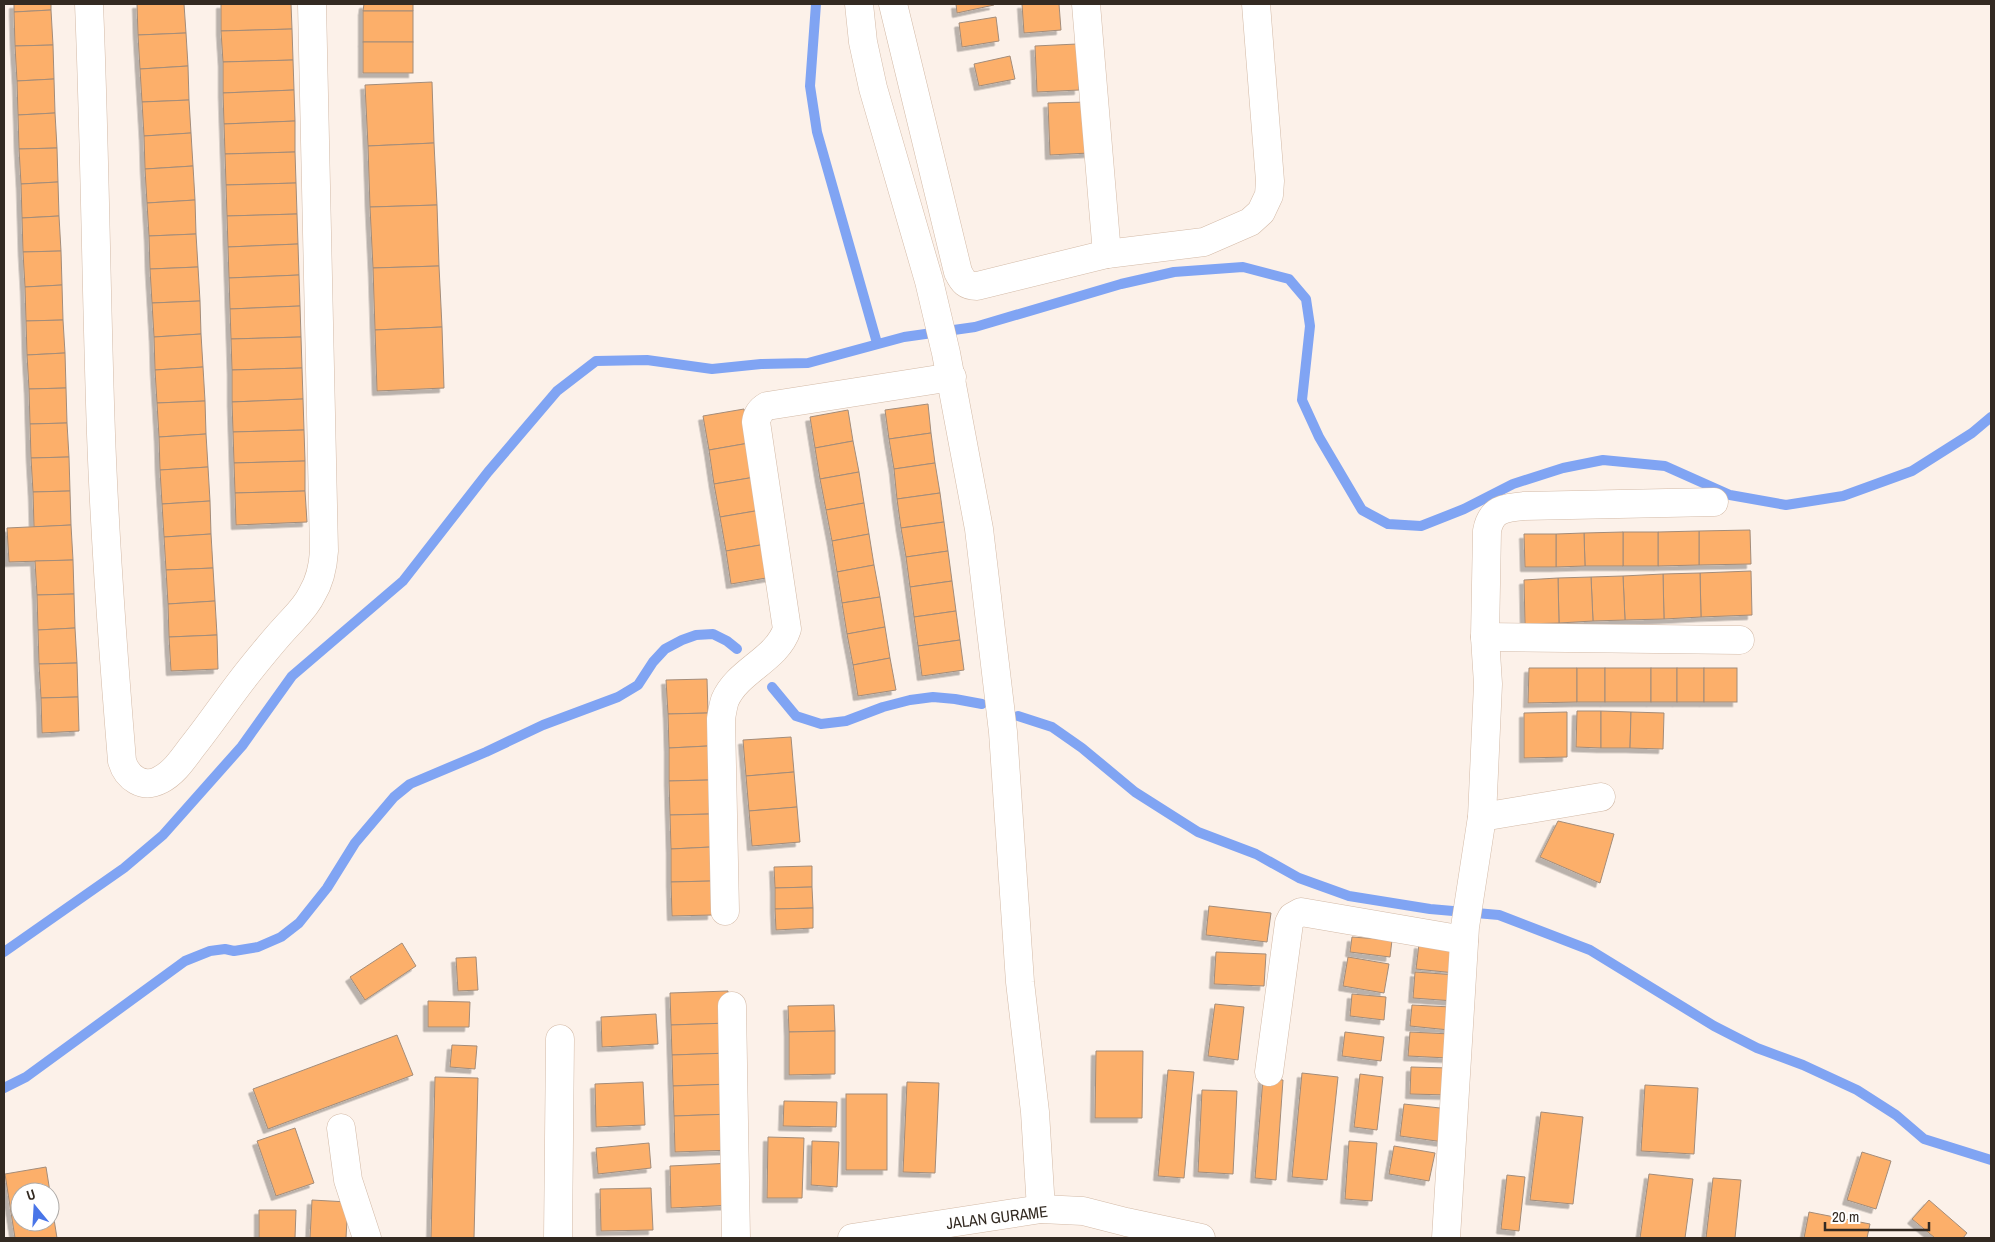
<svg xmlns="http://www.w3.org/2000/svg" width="1995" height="1242" font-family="'Archivo Narrow',sans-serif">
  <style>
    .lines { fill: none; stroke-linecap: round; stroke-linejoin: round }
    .stream { stroke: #80a4f3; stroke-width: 10 }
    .building { fill: #fcaf6b; stroke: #a38c79; filter: url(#shadow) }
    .street-casing { stroke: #d3baa7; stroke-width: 29 }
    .secondary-casing { stroke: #d3baa7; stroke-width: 29 }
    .street { stroke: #fff; stroke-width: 28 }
    .secondary { stroke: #fff; stroke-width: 28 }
    .labels { text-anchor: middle; stroke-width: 5; stroke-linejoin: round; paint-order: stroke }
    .street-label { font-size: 16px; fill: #332a22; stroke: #fff }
  </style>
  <defs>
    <filter id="shadow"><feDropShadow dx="-4.5" dy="4.5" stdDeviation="0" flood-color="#0004"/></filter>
  </defs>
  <rect width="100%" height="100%" fill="#fcf1e9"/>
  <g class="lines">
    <g class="stream">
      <path d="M816,4l-6,82 7,46 60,211"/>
      <path d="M772,687l24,29 25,8 25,-3 37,-14 27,-7 23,-3 22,2 27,5"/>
      <path d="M1018,716l34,11 30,21 53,44 63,40 58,22 43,24 50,18 81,13 69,6 91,35 124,76 43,22 46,17 54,25 39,25 28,24 67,21"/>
      <path d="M4,952l120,-84 39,-33 79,-89 50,-70 111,-95 85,-109 69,-81 39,-30 51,-1 65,9 49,-5 47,-1 96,-26 71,-10 146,-43 53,-12 69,-5 46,12 17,20 4,27 -8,74 17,37 43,73 26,14 33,2 43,-17 49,-25 50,-16 40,-8 62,6 65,29 56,10 57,-9 69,-25 60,-38 19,-16"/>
      <path d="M4,1088l22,-11 159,-116 25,-10 15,-2 9,2 24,-4 23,-10 18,-14 28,-35 28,-45 39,-46 16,-13 76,-32 57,-27 75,-28 20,-12 15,-23 12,-13 17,-9 14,-5 17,-1 14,7 10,8"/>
    </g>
  </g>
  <g class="building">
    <path d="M14,4h37v6l-37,2z"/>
    <path d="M137,4h47l2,29 -48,2z"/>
    <path d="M221,4h70l1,25 -71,2z"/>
    <path d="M364,4h49v7h-50z"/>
    <path d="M956,4h38v1l-37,8z"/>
    <path d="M1022,4h37l2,26 -37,3z"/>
    <path d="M51,10l2,35 -38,1 -1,-34z"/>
    <rect x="363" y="11" width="50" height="31"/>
    <path d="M996,17l3,24 -37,6 -3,-24z"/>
    <path d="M292,29l1,31 -70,2 -2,-31z"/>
    <path d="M186,33l2,33 -48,3 -2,-34z"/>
    <rect x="363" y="42" width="50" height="31"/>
    <path d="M1077,44l2,46 -42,2 -2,-46z"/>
    <path d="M53,45l1,34 -37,2 -2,-35z"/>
    <path d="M1010,56l5,23 -36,7 -5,-22z"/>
    <path d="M293,60l1,30 -71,3v-31z"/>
    <path d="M188,66l1,34 -47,2 -2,-33z"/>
    <path d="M54,79l1,34 -37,2 -1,-34z"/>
    <path d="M432,82l2,61 -66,3 -3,-61z"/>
    <path d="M294,90l1,31 -71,3 -1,-31z"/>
    <path d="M189,100l2,33 -47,3 -2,-34z"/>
    <path d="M1087,102l2,51 -39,2 -2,-52z"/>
    <path d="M55,113l2,35 -38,1 -1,-34z"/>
    <path d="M295,121v31l-70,2 -1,-30z"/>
    <path d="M191,133l2,33 -48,3 -1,-33z"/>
    <path d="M434,143l3,62 -67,2 -2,-61z"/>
    <path d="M57,148l1,34 -37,2 -2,-35z"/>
    <path d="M295,152l1,31 -70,2 -1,-31z"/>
    <path d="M193,166l2,34 -48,3 -2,-34z"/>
    <path d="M58,182l1,34 -37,2 -1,-34z"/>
    <path d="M296,183l1,31 -70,2 -1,-31z"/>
    <path d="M195,200l1,34 -47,2 -2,-33z"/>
    <path d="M437,205l2,61 -66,2 -3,-61z"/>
    <path d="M297,214l1,30 -70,3 -1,-31z"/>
    <path d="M59,216l2,35 -38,1 -1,-34z"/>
    <path d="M196,234l2,33 -48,2 -1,-33z"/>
    <path d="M298,244l1,31 -70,3 -1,-31z"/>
    <path d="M61,251l1,34 -37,2 -2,-35z"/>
    <path d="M439,266l3,61 -67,3 -2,-62z"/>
    <path d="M198,267l2,34 -48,2 -2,-34z"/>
    <path d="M299,275l1,31 -70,3 -1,-31z"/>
    <path d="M62,285l1,35 -37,1 -1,-34z"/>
    <path d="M200,301l1,33 -47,3 -2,-34z"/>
    <path d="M300,306l1,31 -70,2 -1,-30z"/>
    <path d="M63,320l2,33 -38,2 -1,-34z"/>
    <path d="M442,327l2,61 -67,3 -2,-61z"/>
    <path d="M201,334l2,33 -48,3 -1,-33z"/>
    <path d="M301,337l1,31 -70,2 -1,-31z"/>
    <path d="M65,353l1,35 -37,1 -2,-34z"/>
    <path d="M203,367l2,34 -48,2 -2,-33z"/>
    <path d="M302,368l1,31 -71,3v-32z"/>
    <path d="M66,388l1,35 -37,1 -1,-35z"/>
    <path d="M303,399l1,31 -71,2 -1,-30z"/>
    <path d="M205,401l1,33 -47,3 -2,-34z"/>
    <path d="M928,404l3,29 -42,6 -4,-29z"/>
    <path d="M744,409l5,34 -40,7 -6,-34z"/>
    <path d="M848,410l5,31 -38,7 -5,-31z"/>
    <path d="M67,423l2,34 -38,1 -1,-34z"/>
    <path d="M304,430l1,31 -71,2 -1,-31z"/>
    <path d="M931,433l4,30 -41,6 -5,-30z"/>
    <path d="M206,434l2,33 -48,3 -1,-33z"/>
    <path d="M853,441l6,31 -39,7 -5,-31z"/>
    <path d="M749,443l6,34 -41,7 -5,-34z"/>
    <path d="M69,457l1,34 -37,1 -2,-34z"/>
    <path d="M305,461v30l-70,2 -1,-30z"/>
    <path d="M935,463l5,30 -43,6 -3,-30z"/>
    <path d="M208,467l2,34 -48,3 -2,-34z"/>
    <path d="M859,472l5,31 -38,7 -6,-31z"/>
    <path d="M755,477l6,33 -41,7 -6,-33z"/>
    <path d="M70,491l1,34 -37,2 -1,-35z"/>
    <path d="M305,491l2,31 -71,3 -1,-32z"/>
    <path d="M940,493l4,29 -43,6 -4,-29z"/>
    <path d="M210,501l1,33 -47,3 -2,-33z"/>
    <path d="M864,503l5,31 -37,7 -6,-31z"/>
    <path d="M761,510l5,34 -40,7 -6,-34z"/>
    <path d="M944,522l4,29 -42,6 -5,-29z"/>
    <path d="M71,525l2,35 -64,2 -2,-34z"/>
    <path d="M1750,530l1,34 -52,1v-34z"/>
    <path d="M1699,531v34l-41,1v-34z"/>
    <rect x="1623" y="532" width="35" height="34"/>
    <path d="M1623,532v34h-38l-1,-33z"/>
    <path d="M1584,533l1,33 -29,1v-33z"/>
    <path d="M211,534l2,34 -47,2 -2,-33z"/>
    <path d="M869,534l5,31 -37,7 -5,-31z"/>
    <path d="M1524,534h32v33h-31z"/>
    <path d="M766,544l6,33 -41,7 -5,-33z"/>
    <path d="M948,551l4,30 -42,6 -4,-30z"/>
    <path d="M73,560l1,34 -37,1 -2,-34z"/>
    <path d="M874,565l6,32 -38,6 -5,-31z"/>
    <path d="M213,568l2,33 -47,3 -2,-34z"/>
    <path d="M1751,571l1,44 -51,2 -1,-44z"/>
    <path d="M1700,573l1,44 -37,2 -1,-45z"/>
    <path d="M1663,574l1,45 -39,1 -2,-44z"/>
    <path d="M1623,576l2,44 -32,1 -2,-44z"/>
    <path d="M1591,577l2,44 -34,2 -1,-45z"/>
    <path d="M1558,578l1,45 -34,1 -1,-44z"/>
    <path d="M952,581l4,30 -42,6 -4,-30z"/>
    <path d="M74,594l1,34 -37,2 -1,-35z"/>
    <path d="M880,597l5,30 -38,7 -5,-31z"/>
    <path d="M215,601l2,34 -48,2 -1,-33z"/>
    <path d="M956,611l4,29 -42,6 -4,-29z"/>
    <path d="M885,627l5,31 -37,7 -6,-31z"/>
    <path d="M75,628l2,35 -38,1 -1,-34z"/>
    <path d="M217,635l1,34 -47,2 -2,-34z"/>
    <path d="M960,640l4,30 -42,6 -4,-30z"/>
    <path d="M890,658l6,32 -38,6 -5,-31z"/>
    <path d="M77,663l1,34 -37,1 -2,-34z"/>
    <path d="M1529,668h48v34l-49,1z"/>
    <rect x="1577" y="668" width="28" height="34"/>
    <rect x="1605" y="668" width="46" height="34"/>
    <rect x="1651" y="668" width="26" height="34"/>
    <rect x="1677" y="668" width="27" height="34"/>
    <rect x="1704" y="668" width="33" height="34"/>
    <path d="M707,679l1,34 -40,1 -2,-34z"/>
    <path d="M78,697l1,34 -37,2 -1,-35z"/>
    <path d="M1577,711h24v37l-25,-1z"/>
    <path d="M1601,711l30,1 -1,36h-29z"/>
    <path d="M1567,712v45l-43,1v-45z"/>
    <path d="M1631,712l33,1 -1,36 -33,-1z"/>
    <path d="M708,713v33l-39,2 -1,-34z"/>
    <path d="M791,737l3,35 -48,4 -3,-36z"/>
    <path d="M708,746l1,34 -40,1v-33z"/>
    <path d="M794,772l3,35 -48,4 -3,-35z"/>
    <path d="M709,780l1,34 -40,1 -1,-34z"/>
    <path d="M797,807l3,35 -48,4 -3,-35z"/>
    <path d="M710,814l1,33 -40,2 -1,-34z"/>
    <path d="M1558,821l56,13 -14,49 -60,-26z"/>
    <path d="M711,847l1,34 -41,1v-33z"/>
    <path d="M812,866v21l-37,1 -1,-21z"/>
    <path d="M712,881v34l-40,1 -1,-34z"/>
    <path d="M812,887l1,21 -38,1v-21z"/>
    <path d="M1209,906l62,7 -4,29 -61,-7z"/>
    <path d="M813,908v20l-37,2 -1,-21z"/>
    <path d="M1352,937l40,3 -2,17 -40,-5z"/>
    <path d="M402,943l14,23 -51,34 -15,-23z"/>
    <path d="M1419,944l39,4 -3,25 -39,-4z"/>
    <path d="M1216,952l50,2 -2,32 -50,-2z"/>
    <path d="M476,957l2,33 -20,1 -2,-33z"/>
    <path d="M1348,957l41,7 -5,29 -41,-7z"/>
    <path d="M1415,972l41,3 -2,26 -41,-3z"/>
    <path d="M728,991l1,32 -58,2 -1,-32z"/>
    <path d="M1352,994l34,3 -2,23 -34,-4z"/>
    <path d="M428,1001l42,1 -1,25h-41z"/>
    <path d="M1215,1004l29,3 -6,53 -30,-4z"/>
    <path d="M834,1005l1,26 -46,1 -1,-26z"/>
    <path d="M1412,1005l39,2 -2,23 -39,-4z"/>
    <path d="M656,1014l2,30 -56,3 -1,-30z"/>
    <path d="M729,1023l1,30 -58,2 -1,-30z"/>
    <path d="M835,1031v43l-46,1v-43z"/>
    <path d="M1345,1032l39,5 -3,24 -39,-5z"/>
    <path d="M1410,1032l40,2 -2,24 -40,-2z"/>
    <path d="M397,1035l16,40 -145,54 -15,-40z"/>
    <path d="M452,1045l25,1 -2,23 -25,-2z"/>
    <path d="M1096,1051h47l-1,67h-47z"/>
    <path d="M730,1053l1,31 -58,2 -1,-31z"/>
    <path d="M1411,1067l38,1 -1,27 -38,-1z"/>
    <path d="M1168,1070l26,2 -10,106 -26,-2z"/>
    <path d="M1302,1073l36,4 -11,103 -35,-3z"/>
    <path d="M1360,1074l23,3 -6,53 -23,-3z"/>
    <path d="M435,1077l43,1 -4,160h-43z"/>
    <path d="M1263,1078l20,2 -7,100 -21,-2z"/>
    <path d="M643,1082l2,43 -49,2 -1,-43z"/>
    <path d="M907,1082l32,1 -4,90 -32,-1z"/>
    <path d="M731,1084l1,30 -58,2 -1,-30z"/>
    <path d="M1645,1085l53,3 -4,66 -53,-3z"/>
    <path d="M1202,1090l35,1 -4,83 -35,-2z"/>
    <rect x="846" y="1094" width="41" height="76"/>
    <path d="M784,1101l53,1 -1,25 -53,-1z"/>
    <path d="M1404,1104l45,5 -5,33 -44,-6z"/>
    <path d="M1541,1112l42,5 -10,87 -43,-4z"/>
    <path d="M732,1114l1,36 -58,2 -1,-36z"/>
    <path d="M295,1128l19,55 -38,13 -19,-55z"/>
    <path d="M768,1137l36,1 -2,60h-35z"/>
    <path d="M812,1141l27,1 -2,45 -26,-2z"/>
    <path d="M1349,1141l28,2 -5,58 -27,-2z"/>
    <path d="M649,1143l2,25 -53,6 -2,-26z"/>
    <path d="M1394,1146l41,7 -6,28 -40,-7z"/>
    <path d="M1862,1152l29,9 -15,48 -29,-9z"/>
    <path d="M732,1163l2,42 -63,3 -1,-42z"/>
    <path d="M46,1167l4,25h-30v30h30v-28l7,44h-42l-10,-64z"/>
    <path d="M1649,1174l44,5 -8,59h-45z"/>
    <path d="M1507,1175l18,2 -6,54 -18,-2z"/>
    <path d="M1713,1178l28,2 -6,58h-29z"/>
    <path d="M651,1188l2,42 -52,1 -1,-42z"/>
    <path d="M312,1200l36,2 -2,36h-36z"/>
    <path d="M1929,1200l38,33 -4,5h-28l-23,-19z"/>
    <path d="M259,1210h37l-1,28h-36z"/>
    <path d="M1809,1212l61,12 -3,14h-63z"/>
  </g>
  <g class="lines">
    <g class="street-casing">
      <g id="street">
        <path d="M89,4c6,143 7,287 12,430 4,110 12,218 21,327 5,17 21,28 38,19 14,-7 23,-21 32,-33 20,-25 37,-51 57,-76 12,-15 24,-30 37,-44 9,-10 20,-20 26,-33 8,-13 11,-27 12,-43l-12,-547"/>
        <path d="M893,4l65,268c5,10 8,14 19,14l130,-32 97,-12 46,-20 11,-10 8,-17 1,-14 -14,-177"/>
        <path d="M1086,4l21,250"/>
        <path d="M1485,637l255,3"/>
        <path d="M1482,817l119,-20"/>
        <path d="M725,911l-4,-192c1,-6 2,-13 4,-19 13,-30 52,-40 62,-71l-31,-207c1,-7 4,-12 11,-16l185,-29"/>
        <path d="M732,1006l4,232"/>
        <path d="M1269,1072l20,-149 3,-6 9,-5 163,28"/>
        <path d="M341,1128l7,52 19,58"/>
        <path d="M558,1238l2,-199"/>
        <path d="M1446,1238l19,-311 17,-110 6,-133 -3,-47 2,-106c4,-22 17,-23 37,-25l190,-4"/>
      </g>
    </g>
    <g class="secondary-casing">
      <g id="secondary">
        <path d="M859,4l4,38 10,46 56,193 17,72 33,176 24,203 17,250 15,130 6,97"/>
        <path d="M852,1238l189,-29 42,2 43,11 75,16"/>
      </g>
    </g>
    <use href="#street" class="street"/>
    <use href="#secondary" class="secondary"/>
  </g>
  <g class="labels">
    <g class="street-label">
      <text transform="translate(997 1217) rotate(-7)" y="6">JALAN GURAME</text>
    </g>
  </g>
  <rect width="1995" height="1242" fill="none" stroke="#332a22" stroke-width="10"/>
  <g transform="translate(35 1207) rotate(342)"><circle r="24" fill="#ffffff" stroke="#adaaa7"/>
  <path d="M0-4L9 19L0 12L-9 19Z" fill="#4975e8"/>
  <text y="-8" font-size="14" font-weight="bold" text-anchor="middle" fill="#332a22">U</text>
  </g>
  <path d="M1825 1222v8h104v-8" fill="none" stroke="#332a22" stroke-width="2.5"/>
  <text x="1832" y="1222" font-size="15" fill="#332a22" stroke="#ffffff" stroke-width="4" paint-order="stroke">20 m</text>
</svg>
